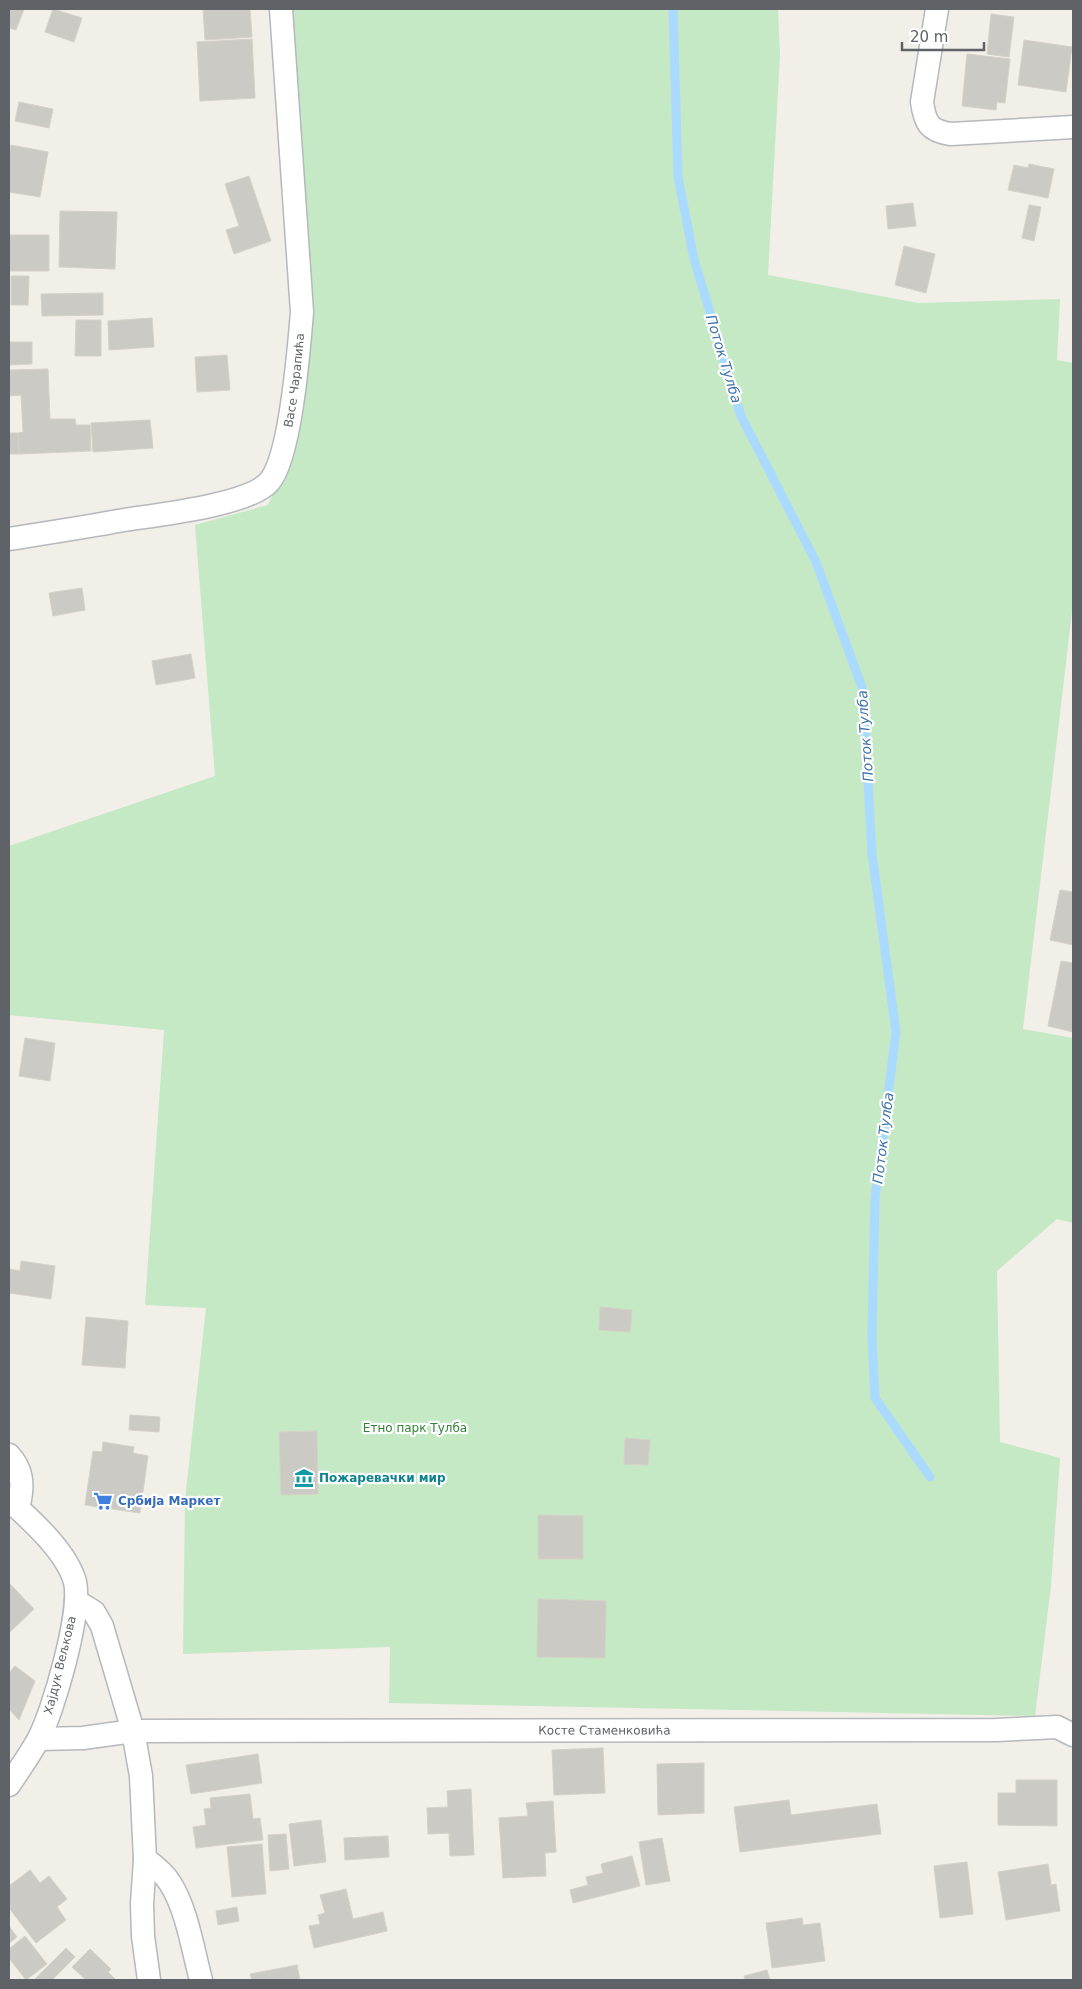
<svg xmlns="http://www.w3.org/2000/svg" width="1082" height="1989" font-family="'DejaVu Sans',sans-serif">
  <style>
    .green { fill: #c5e8c5 }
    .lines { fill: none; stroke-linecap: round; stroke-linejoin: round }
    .stream { stroke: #aadaff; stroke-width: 9 }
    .building { fill: #cccac5; stroke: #d6d1c6 }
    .street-casing { stroke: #b5b8bc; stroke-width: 25 }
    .street { stroke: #fff; stroke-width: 22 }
    .labels { text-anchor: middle; stroke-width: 4.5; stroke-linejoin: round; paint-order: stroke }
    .street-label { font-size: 12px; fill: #5f6368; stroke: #fff }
    .park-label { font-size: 12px; fill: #348238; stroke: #fff }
    .culture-label { font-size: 12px; font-weight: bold; fill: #0d838f; stroke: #fff; text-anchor: start }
    .shop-label { font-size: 12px; font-weight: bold; fill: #366cbe; stroke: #fff; text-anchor: start }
    .water-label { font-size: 14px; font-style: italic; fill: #4174aa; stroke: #fff }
  </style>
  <rect width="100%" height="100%" fill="#f1efe8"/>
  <path class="green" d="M282,9h496l2,46 -12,220 150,28 142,-4 -3,61 16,3v240l-50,426 50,9v185l-16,-4 -60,52 3,171 60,16 -9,128 -16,130 -646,-13 1,-56 -207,7 2,-154 21,-192 -61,-3 19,-275 -155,-15v-169l206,-70 -20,-251 73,-20 20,-45 7,-192z"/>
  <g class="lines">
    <path class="stream" d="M673,9l5,168 16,82 47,157 75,146 47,128 9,164 24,178 -21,167 -3,138 3,61 55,79"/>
  </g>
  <g class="building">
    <path d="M9,9h15l-8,21 -7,-2z"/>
    <path d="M53,9l29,9 -8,24 -29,-10z"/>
    <path d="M203,9h47l2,28 -47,3z"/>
    <path d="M991,14l23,3 -5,40 -22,-3z"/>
    <path d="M252,39l3,59 -55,3 -3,-59z"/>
    <path d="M1024,40l48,7 -6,45 -48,-7z"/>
    <path d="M967,54l43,5 -5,44 -8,-1 -1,8 -34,-4z"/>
    <path d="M19,102l34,7 -4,19 -34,-7z"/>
    <path d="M11,145l37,7 -8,45 -31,-5v-37z"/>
    <path d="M1029,164l25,5 -6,29 -40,-8 6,-25 14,3z"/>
    <path d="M249,176l22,65 -37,13 -8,-24 13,-4 -14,-42z"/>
    <path d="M913,203l3,23 -28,3 -2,-23z"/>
    <path d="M1029,205l12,2 -7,34 -12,-3z"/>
    <path d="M60,211l57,1 -2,57 -56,-2z"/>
    <rect x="9" y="235" width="40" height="36"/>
    <path d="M904,246l31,8 -9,39 -31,-8z"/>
    <path d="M11,276h18l-1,29h-17z"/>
    <path d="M103,293v22l-61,1 -1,-22z"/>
    <path d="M152,318l2,29 -45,3 -1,-29z"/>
    <path d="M76,320h25v36h-26z"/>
    <path d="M9,342h23v22l-23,1z"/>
    <path d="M227,355l3,35 -33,2 -2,-35z"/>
    <path d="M48,369l2,50h25l1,6h14l1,26 -72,3 -1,-21 5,-1 -2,-37 -12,1v-26z"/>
    <path d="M150,420l3,28 -60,4 -2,-29z"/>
    <path d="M9,433h9l1,21h-10z"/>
    <path d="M82,588l3,22 -32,6 -4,-23z"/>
    <path d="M191,654l4,24 -39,7 -4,-24z"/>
    <path d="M1060,890l13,2v53l-23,-5z"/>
    <path d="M1061,961l12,2v69l-25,-6z"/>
    <path d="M25,1038l30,5 -5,38 -31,-5z"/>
    <path d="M21,1261l34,5 -4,33 -42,-6v-24l11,2z"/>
    <path d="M600,1307l32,3 -2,22 -31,-2z"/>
    <path d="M86,1317l42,4 -3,47 -43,-3z"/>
    <path d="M130,1415l30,2 -1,15 -30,-2z"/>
    <path d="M317,1431l1,63 -37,1 -2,-63z"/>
    <path d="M625,1438l25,2 -2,25 -24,-1z"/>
    <path d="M103,1442l31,5 -1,6 15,3 -8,57 -55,-8 8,-54 9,1z"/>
    <path d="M538,1515l45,1v43h-45z"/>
    <path d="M9,1583l25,26 -25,24z"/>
    <path d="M538,1599l68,2 -1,57 -68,-1z"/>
    <path d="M15,1666l20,15 -16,39 -10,-11v-36z"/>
    <path d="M603,1748l2,45 -51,2 -2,-45z"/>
    <path d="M258,1754l4,29 -71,11 -5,-29z"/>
    <path d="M704,1763v50l-46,2 -1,-51z"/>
    <path d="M1016,1780h41v46l-59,-1v-32h18z"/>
    <path d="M471,1789l3,66 -24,1 -1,-23 -21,1 -1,-26 21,-1 -1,-16z"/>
    <path d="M250,1794l3,25 7,-1 3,22 -67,8 -3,-21 13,-2 -2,-16 7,-1 -1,-10z"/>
    <path d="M789,1800l2,15 86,-11 4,30 -141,18 -6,-45z"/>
    <path d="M553,1801l3,51 -11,1 1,23 -43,2 -4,-60 29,-2 -2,-13z"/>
    <path d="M321,1820l5,42 -32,4 -5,-42z"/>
    <path d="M286,1834l3,35 -19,2 -2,-36z"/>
    <path d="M388,1836l1,21 -44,3 -1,-22z"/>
    <path d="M662,1838l8,43 -24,4 -7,-43z"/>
    <path d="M262,1844l4,50 -34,3 -5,-50z"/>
    <path d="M632,1856l8,30 -67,17 -3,-13 18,-5 -2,-8 17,-4 -2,-9z"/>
    <path d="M967,1862l6,52 -33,4 -6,-52z"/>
    <path d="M1048,1864l3,21 5,-1 4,27 -54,9 -8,-48z"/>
    <path d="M30,1870l10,13 9,-7 18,23 -10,8 9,13 -30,23 -27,-35v-22z"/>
    <path d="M346,1889l7,30 30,-7 4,19 -73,17 -5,-22 11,-2 -2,-9 7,-2 -5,-18z"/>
    <path d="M237,1907l2,14 -21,4 -2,-14z"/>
    <path d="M802,1918l1,7 17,-2 5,38 -53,7 -6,-45z"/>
    <path d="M9,1926l8,11 -8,6z"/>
    <path d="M25,1936l22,28 -21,16 -17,-22v-9z"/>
    <path d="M66,1948l9,9 -23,23h-18z"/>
    <path d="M90,1949l21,20 -3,3 7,7 -2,1h-27l-14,-13z"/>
    <path d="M297,1965l3,15h-48l-2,-6z"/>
    <path d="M767,1970l3,10h-25l-1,-4z"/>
  </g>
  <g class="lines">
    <g class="street-casing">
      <g id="street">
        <path d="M937,9l-15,93c3,21 7,29 29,32l122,-7"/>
        <path id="s1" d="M9,539c38,-6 77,-12 115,-19 32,-5 125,-15 145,-38 22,-25 30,-135 33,-170l-21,-303"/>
        <path d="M9,1455c13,14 14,28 11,45l-6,5"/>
        <path d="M9,1500c22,20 58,52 66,82 7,30 -22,131 -37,158 -9,16 -19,30 -29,45"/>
        <path d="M76,1601l18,11 8,14 31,105 8,45 4,83 -3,45 1,32 6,44"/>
        <path id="s2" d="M39,1739l44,-1 50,-7 863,-1 61,-3 16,8"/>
        <path d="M145,1859c10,7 19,14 25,24 17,26 23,68 31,97"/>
      </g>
    </g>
    <use href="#street" class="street"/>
  </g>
  <defs>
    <g id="museum-bare" transform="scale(1.5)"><path d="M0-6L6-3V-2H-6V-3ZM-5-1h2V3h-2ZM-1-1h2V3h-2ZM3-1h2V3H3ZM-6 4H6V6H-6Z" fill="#0f9aa8" stroke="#fff" stroke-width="2.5" paint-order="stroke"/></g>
    <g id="supermarket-bare" transform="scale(1.5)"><path d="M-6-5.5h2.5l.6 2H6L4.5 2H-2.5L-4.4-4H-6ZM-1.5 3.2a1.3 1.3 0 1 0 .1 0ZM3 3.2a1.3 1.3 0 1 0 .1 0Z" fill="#3f7fe0" stroke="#fff" stroke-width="2.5" paint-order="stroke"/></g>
  </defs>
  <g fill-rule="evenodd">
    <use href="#museum-bare" x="304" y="1478"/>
    <use href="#supermarket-bare" x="103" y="1501"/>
  </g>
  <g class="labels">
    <g class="street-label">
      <text dy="4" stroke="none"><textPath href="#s1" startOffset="374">Васе Чарапића</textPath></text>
      <text transform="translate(60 1665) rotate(-76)" y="4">Хајдук Вељкова</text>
      <text dy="4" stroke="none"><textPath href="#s2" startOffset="566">Косте Стаменковића</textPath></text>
    </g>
    <g class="park-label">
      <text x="415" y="1432">Етно парк Тулба</text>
    </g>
    <g class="culture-label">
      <text x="319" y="1482">Пожаревачки мир</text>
    </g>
    <g class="shop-label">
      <text x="118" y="1505">Србија Маркет</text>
    </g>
    <g class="water-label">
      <text transform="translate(724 359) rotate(73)" y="5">Поток Тулба</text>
      <text transform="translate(865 736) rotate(-94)" y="5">Поток Тулба</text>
      <text transform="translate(883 1138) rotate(-83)" y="5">Поток Тулба</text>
    </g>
  </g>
  <rect width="1082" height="1989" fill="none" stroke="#5f6368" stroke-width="20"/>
  <path d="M902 42v8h82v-8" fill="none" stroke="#5f6368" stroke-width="2.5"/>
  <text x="910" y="42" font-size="15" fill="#5f6368" stroke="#ffffff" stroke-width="4" paint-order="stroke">20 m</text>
</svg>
